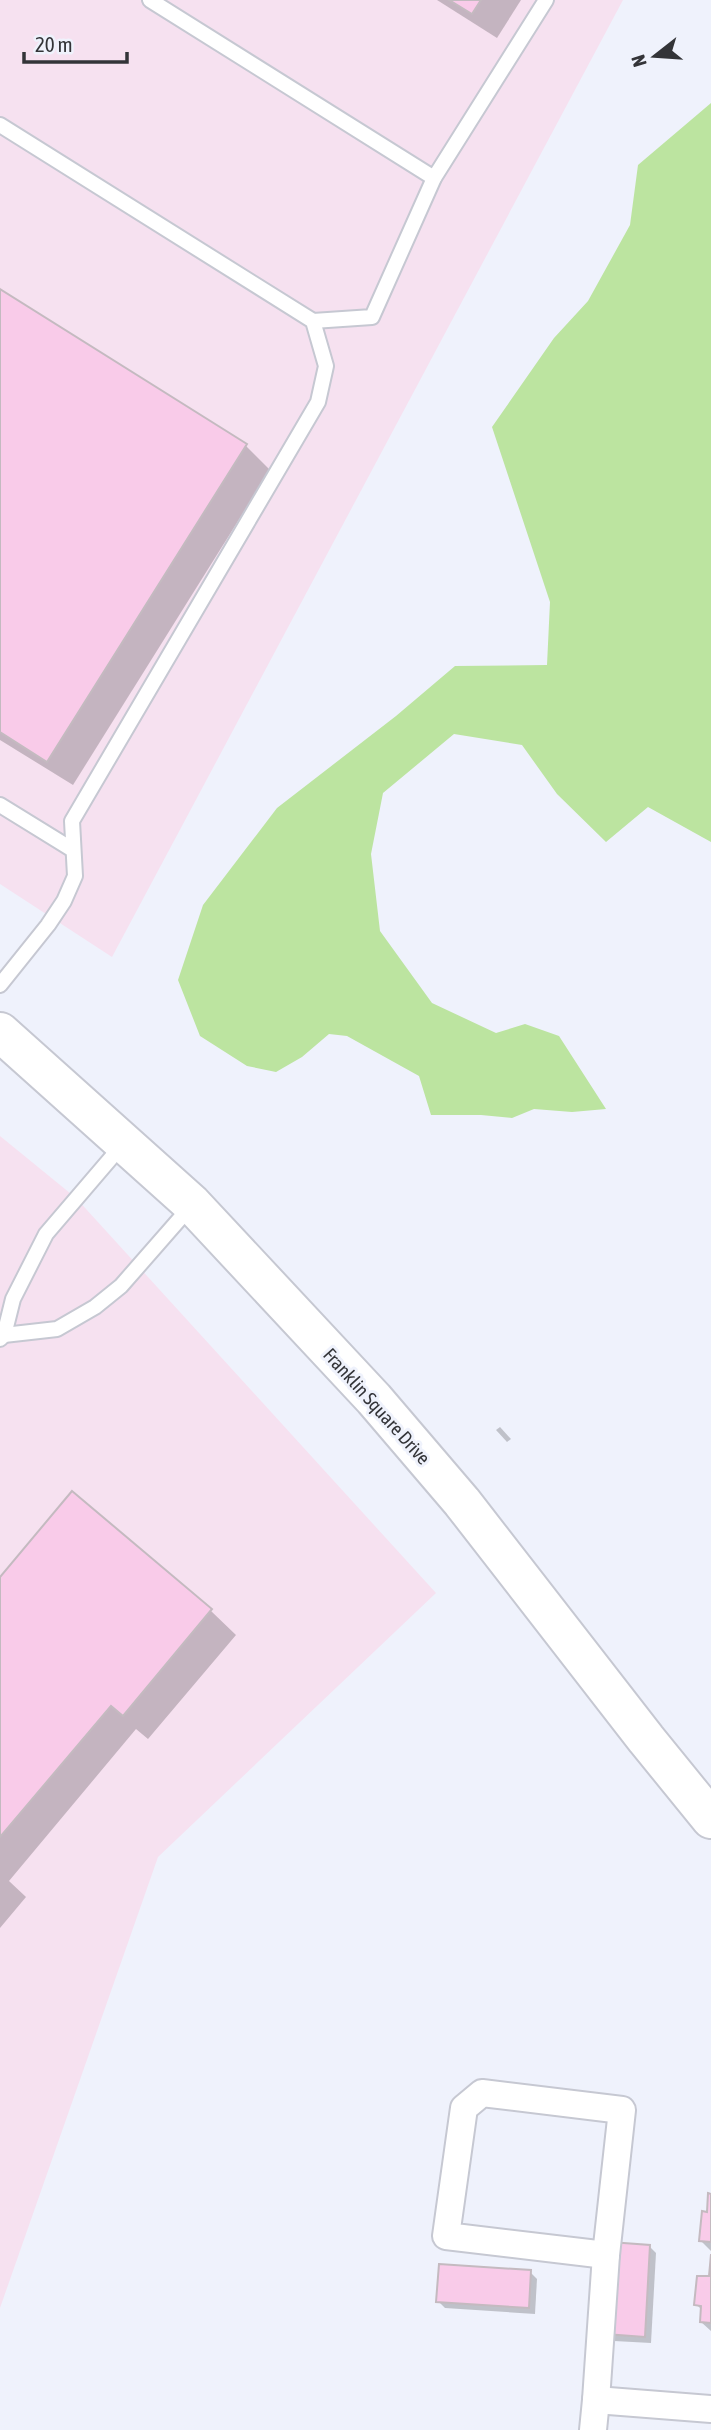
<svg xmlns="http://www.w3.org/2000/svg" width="711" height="2430" font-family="'Asap Condensed',sans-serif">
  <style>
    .commercial { fill: #f6e1f0 }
    .green { fill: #bce4a0 }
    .shadow { fill: #0003 }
    .building { fill: #f9cbe9; stroke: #c4bac0; stroke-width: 2 }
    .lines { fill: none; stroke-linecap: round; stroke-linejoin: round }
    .lane-casing { stroke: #c6c8d2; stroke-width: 18 }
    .street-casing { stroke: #c6c8d2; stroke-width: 30 }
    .secondary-casing { stroke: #c6c8d2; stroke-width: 42 }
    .lane { stroke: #fff; stroke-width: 14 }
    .street { stroke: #fff; stroke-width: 26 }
    .secondary { stroke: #fff; stroke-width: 38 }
    .labels { text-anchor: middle; stroke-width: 6; stroke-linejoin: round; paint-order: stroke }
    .street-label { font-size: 19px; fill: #333438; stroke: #eff2fc }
  </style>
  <rect width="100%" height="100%" fill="#eff2fc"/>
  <g class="commercial">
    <path d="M0,0h623l-511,957 -112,-73z"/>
    <path d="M0,1136l76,62 360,395 -278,264 -158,451z"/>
  </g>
  <path class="green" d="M711,103v739l-63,-35 -42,35 -49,-48 -35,-49 -68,-11 -71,59 -12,61 9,77 52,72 64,30 29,-9 34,12 47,73 -34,3 -38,-3 -22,9 -31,-3h-50l-12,-39 -72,-40 -18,-2 -27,23 -26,15 -29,-6 -47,-30 -22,-56 25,-75 74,-97 119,-92 59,-50 92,-1 3,-63 -58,-175 62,-89 34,-37 42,-76 8,-60z"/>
  <g class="shadow">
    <path d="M437,0h84l-24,38z"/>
    <path d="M0,291l245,154 25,25 -197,315 -73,-45z"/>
    <path d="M500,1427l11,12 -4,3 -11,-12z"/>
    <path d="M73,1493l138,118 25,24 -88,104 -12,-10 -127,152 17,16 -26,31v-348z"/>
    <path d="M711,2195v56l-10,-10z"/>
    <path d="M649,2246l7,7 -5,90 -37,-2 -7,-7z"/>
    <path d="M530,2272l7,7 -2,35 -90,-6 -7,-7z"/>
    <path d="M711,2275v56l-10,-9 2,-11 -7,-7z"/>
  </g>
  <g class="building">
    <path d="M449,0h32l-9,14z"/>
    <path d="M0,289l247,155 -200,318 -47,-30z"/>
    <path d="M72,1491l140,118 -89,107 -12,-10 -111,131v-260z"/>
    <path d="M708,2193l3,1v48l-12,-1 3,-30 5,1z"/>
    <path d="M610,2242l40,3 -5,92 -40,-3z"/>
    <path d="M711,2254v69l-11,-1 1,-16 -7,-1 3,-29h12z"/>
    <path d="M439,2264l92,6 -2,38 -93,-6z"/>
  </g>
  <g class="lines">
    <g class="lane-casing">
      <g id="lane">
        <path d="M150,0l284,178"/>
        <path d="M0,125l313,196 13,45 -8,36 -246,419 3,55 -11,25 -16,24 -48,60"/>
        <path d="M313,321l59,-4 62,-139 112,-178"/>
        <path d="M0,805l73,45"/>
        <path d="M4,1335l53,-6 38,-22 26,-21 70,-80"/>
        <path d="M0,1339l4,-4 9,-36 33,-65 77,-90"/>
      </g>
    </g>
    <g class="street-casing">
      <g id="street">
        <path d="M482,2093l140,17 -16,145 -160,-19 18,-128z"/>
        <path d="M596,2400l10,-145"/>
        <path d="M593,2430l3,-30 115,9"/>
      </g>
    </g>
    <g class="secondary-casing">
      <path id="secondary" d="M0,1032l192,172 182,195 88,103 184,237 65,80"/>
    </g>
    <use href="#lane" class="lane"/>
    <use href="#street" class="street"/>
    <use href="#secondary" class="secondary"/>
  </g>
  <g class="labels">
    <g class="street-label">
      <text transform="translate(377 1406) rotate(48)" y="7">Franklin Square Drive</text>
    </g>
  </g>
  <g transform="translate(655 56) rotate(253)" stroke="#eff2fc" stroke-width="5" paint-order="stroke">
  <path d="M0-5L12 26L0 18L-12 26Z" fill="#333438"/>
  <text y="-10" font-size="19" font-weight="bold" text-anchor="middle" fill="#333438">N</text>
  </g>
  <path d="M24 52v10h103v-10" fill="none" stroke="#333438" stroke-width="3.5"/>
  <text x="35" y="52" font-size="21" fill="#333438" stroke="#eff2fc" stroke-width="5" paint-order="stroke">20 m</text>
</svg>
